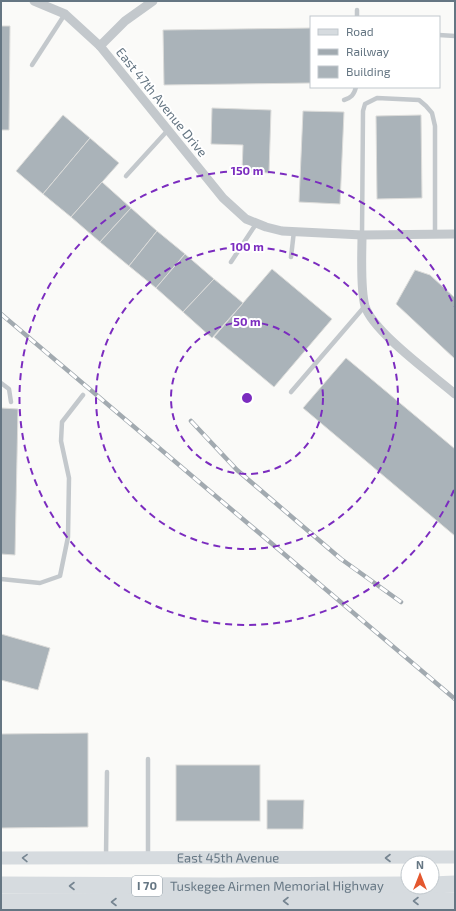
<svg xmlns="http://www.w3.org/2000/svg" width="456" height="911" font-family="'Exo 2',sans-serif">
  <style>
    .building { fill: #aab3b9; stroke: #dcdcda }
    .lines { fill: none; stroke-linecap: round; stroke-linejoin: round }
    .lane { stroke: #c3c8cc; stroke-width: 4.5 }
    .street { stroke: #c3c8cc; stroke-width: 9 }
    .secondary { stroke: #d6dbdf; stroke-width: 13 }
    .highway { stroke: #d6dbdf; stroke-width: 17 }
    .rail-casing { stroke: #a2aab0; stroke-width: 4.5 }
    .rail { stroke: #fff; stroke-width: 3; stroke-dasharray: 9; stroke-linecap: butt }
    .oneway { stroke: #768591 }
    .ring { fill: none; stroke: #7b2cbf; stroke-width: 2; stroke-dasharray: 7 5 }
    .labels { text-anchor: middle; stroke-width: 4; stroke-linejoin: round; paint-order: stroke }
    .shield { fill: #fff; stroke: #939fa8; stroke-width: 1 }
    .shield-label { font-size: 12px; font-weight: bold; fill: #657683 }
    .street-label { font-size: 13px; fill: #657683; stroke: #fff }
    .centre { fill: #7b2cbf; stroke: #fff; stroke-width: 2 }
    .ring-label { font-size: 12px; text-anchor: middle; font-weight: bold; fill: #7b2cbf; stroke: #fff; stroke-width: 4; stroke-linejoin: round; paint-order: stroke }
  </style>
  <rect width="100%" height="100%" fill="#fafaf8"/>
  <g class="building">
    <path d="M1,26h9l-1,104h-8z"/>
    <path d="M311,28v55l-147,2 -1,-55z"/>
    <path d="M212,108l59,2 -2,63 -27,-1 1,-27 -32,-1z"/>
    <path d="M303,111l41,1 -4,92 -41,-2z"/>
    <path d="M63,115l27,23 -47,56 -27,-23z"/>
    <path d="M421,115l1,83 -45,1 -1,-83z"/>
    <path d="M90,138l29,25 -48,54 -28,-23z"/>
    <path d="M102,182l29,26 -31,34 -29,-25z"/>
    <path d="M131,208l26,23 -28,35 -29,-24z"/>
    <path d="M157,231l28,23 -29,34 -27,-22z"/>
    <path d="M185,254l29,25 -31,33 -27,-24z"/>
    <path d="M272,269l60,50 -58,68 -60,-50z"/>
    <path d="M415,270l15,5 25,23v61l-59,-55z"/>
    <path d="M214,279l29,24 -31,35 -29,-26z"/>
    <path d="M346,358l109,91v87l-152,-128z"/>
    <path d="M1,408l17,1 -3,146 -14,-1z"/>
    <path d="M1,634l49,14 -12,42 -37,-10z"/>
    <path d="M88,733v94l-87,1v-94z"/>
    <rect x="176" y="765" width="84" height="56"/>
    <path d="M267,800h37l-1,29h-36z"/>
  </g>
  <g class="lines">
    <g class="lane">
      <path d="M357,17v-7"/>
      <path d="M439,35l16,1"/>
      <path d="M32,65l33,-51"/>
      <path d="M344,100c7,-2 10,-5 12,-13"/>
      <path d="M126,176l42,-46"/>
      <path d="M362,235l1,-124 2,-7 12,-6 42,2 7,6 6,7 3,13v109"/>
      <path d="M291,257l3,-26"/>
      <path d="M231,262l25,-38"/>
      <path d="M1,383l8,6 2,13"/>
      <path d="M291,392l74,-86"/>
      <path d="M1,579l39,4 20,-7 8,-39 1,-59 -8,-37 1,-19 21,-27"/>
      <path d="M148,759v98"/>
      <path d="M106,857l1,-85"/>
    </g>
    <g class="street">
      <path d="M34,1l31,13 35,32 123,152 23,21 20,8 16,4 80,4 93,-1"/>
      <path d="M100,46l25,-25 28,-20"/>
      <path d="M362,235c0,19 -2,53 3,71 8,26 68,69 90,88"/>
    </g>
    <path class="secondary" id="s1" d="M1,858l454,-1"/>
    <g class="highway">
      <path id="s2" d="M1,885l219,1 188,-1"/>
      <path d="M432,885l23,-1"/>
      <path d="M1,902l454,-1"/>
    </g>
    <g class="rail-casing">
      <g id="rail">
        <path d="M1,314l454,385"/>
        <path d="M191,421l46,49 104,89 60,43"/>
      </g>
    </g>
    <use href="#rail" class="rail"/>
  </g>
  <defs><path id="oneway-chevron" d="M-2-3.5L2.5 0L-2 3.5" fill="none" stroke-width="1.6" stroke-linecap="round" stroke-linejoin="round"/></defs>
  <g class="oneway">
    <use href="#oneway-chevron" transform="translate(25 858) rotate(-179)"/>
    <use href="#oneway-chevron" transform="translate(388 858) rotate(180)"/>
    <use href="#oneway-chevron" transform="translate(72 886) rotate(-180)"/>
    <use href="#oneway-chevron" transform="translate(286 901) rotate(180)"/>
    <use href="#oneway-chevron" transform="translate(416 901) rotate(-180)"/>
    <use href="#oneway-chevron" transform="translate(114 902) rotate(180)"/>
  </g>
  <g class="ring">
    <circle cx="247" cy="398" r="76"/>
    <circle cx="247" cy="398" r="151"/>
    <path d="M454 490A227 227 0 1 1 454 306"/>
  </g>
  <g class="labels">
    <rect class="shield" x="132" y="876" width="30" height="20" rx="3"/>
    <g class="shield-label">
      <text x="147" y="890">I 70</text>
    </g>
    <g class="street-label">
      <text transform="translate(162 102) rotate(51)" y="5">East 47th Avenue Drive</text>
      <text dy="5" stroke="none"><textPath href="#s1" startOffset="227">East 45th Avenue</textPath></text>
      <text dy="5" stroke="none"><textPath href="#s2" startOffset="276">Tuskegee Airmen Memorial Highway</textPath></text>
    </g>
  </g>
  <circle cx="247" cy="398" r="6" class="centre"/>
  <g class="ring-label">
    <text x="247" y="175">150 m</text>
    <text x="247" y="251">100 m</text>
    <text x="247" y="326">50 m</text>
  </g>
  <rect width="456" height="911" fill="none" stroke="#657683" stroke-width="4"/>
  <rect x="310" y="16" width="130" height="72" fill="#ffffff" stroke="#c1c8cd"/>
  <rect x="318" y="29" width="20" height="6" fill="#d6dbdf" stroke="#c1c8cd"/>
  <text x="346" y="36" font-size="12" fill="#657683">Road</text>
  <rect x="318" y="49" width="20" height="6" fill="#a2aab0" stroke="#c1c8cd"/>
  <text x="346" y="56" font-size="12" fill="#657683">Railway</text>
  <rect x="318" y="66" width="20" height="12" fill="#aab3b9" stroke="#c1c8cd"/>
  <text x="346" y="76" font-size="12" fill="#657683">Building</text>
  <g transform="translate(420 875)"><circle r="19" fill="#ffffff" stroke="#c1c8cd"/>
  <path d="M0-3L7 15L0 10L-7 15Z" fill="#e4572e"/>
  <text y="-6" font-size="11" font-weight="bold" text-anchor="middle" fill="#657683">N</text>
  </g>
</svg>
